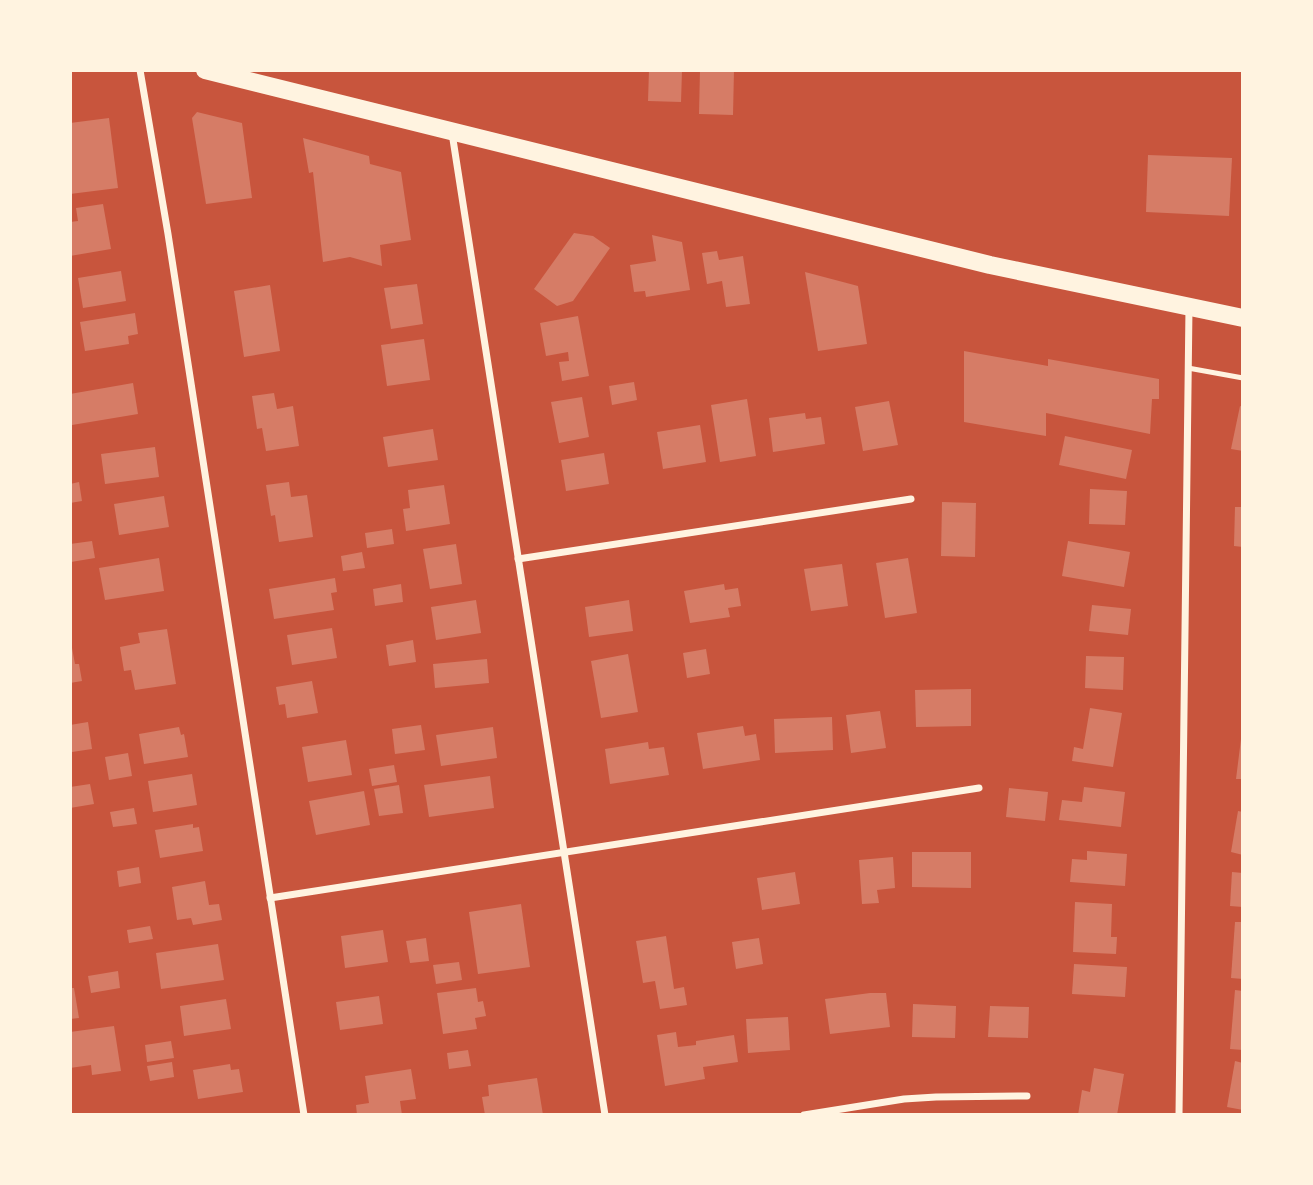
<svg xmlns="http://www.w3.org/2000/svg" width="1313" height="1185" font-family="Manrope,sans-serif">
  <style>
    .building { fill: #d67c66 }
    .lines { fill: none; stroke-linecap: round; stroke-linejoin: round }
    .service { stroke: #fff3e0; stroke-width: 5 }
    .minor { stroke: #fff3e0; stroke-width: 7 }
    .primary { stroke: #fff3e0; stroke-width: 18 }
  </style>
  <rect width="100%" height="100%" fill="#c8553d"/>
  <g class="building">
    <path d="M649,70h33l-1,32 -33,-1z"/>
    <path d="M700,70h34l-1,45 -34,-1z"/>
    <path d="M197,112l45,11 10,75 -46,6 -14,-86z"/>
    <path d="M109,118l9,70 -48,6v-71z"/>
    <path d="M303,138l66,18 1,8 31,8 10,68 -31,5 2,21 -32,-9 -27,5 -10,-90 -4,1z"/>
    <path d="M1148,155l84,3 -3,58 -83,-4z"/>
    <path d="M103,204l8,45 -41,7v-34l8,-1 -2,-13z"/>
    <path d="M574,233l19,3 17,12 -37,53 -16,5 -23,-17z"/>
    <path d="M652,235l30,7 8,48 -44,7 -1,-6 -11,1 -4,-27 26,-4z"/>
    <path d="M717,251l2,9 24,-4 7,48 -24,3 -4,-26 -15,3 -5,-31z"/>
    <path d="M121,271l5,30 -43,7 -5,-30z"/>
    <path d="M805,272l53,14 9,58 -49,7z"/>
    <path d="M417,284l6,40 -32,5 -7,-41z"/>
    <path d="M270,285l10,66 -36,6 -10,-66z"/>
    <path d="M135,313l3,21 -10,2 1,8 -44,7 -5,-29z"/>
    <path d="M578,316l11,60 -27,5 -3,-19 10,-1 -1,-9 -22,4 -6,-33z"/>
    <path d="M424,339l6,41 -43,6 -6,-41z"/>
    <path d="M964,351l84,15v-7l111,20v20h-7l-2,35 -104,-21v23l-82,-14z"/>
    <path d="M634,382l3,18 -25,5 -3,-19z"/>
    <path d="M133,383l5,31 -66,11 -2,-31z"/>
    <path d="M274,393l3,16 16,-3 6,40 -33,5 -4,-23 -5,1 -5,-33z"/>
    <path d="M582,397l7,40 -30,6 -8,-41z"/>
    <path d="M747,399l9,57 -36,6 -9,-57z"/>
    <path d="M889,401l9,44 -35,6 -8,-44z"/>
    <path d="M1240,406l3,1v44l-12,-2z"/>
    <path d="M805,413l1,6 15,-2 4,27 -52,8 -4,-34z"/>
    <path d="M700,425l6,37 -43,7 -6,-37z"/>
    <path d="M433,429l5,31 -50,7 -5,-30z"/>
    <path d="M1065,436l67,14 -6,29 -67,-14z"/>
    <path d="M155,447l4,30 -54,7 -4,-30z"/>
    <path d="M604,453l5,31 -43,7 -5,-31z"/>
    <path d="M79,482l3,19 -12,2v-19z"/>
    <path d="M289,482l2,15 16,-2 6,42 -34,5 -4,-27 -4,1 -5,-31z"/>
    <path d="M444,485l6,39 -44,7 -3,-22 7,-1 -2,-18z"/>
    <path d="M1090,489l37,2 -2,34 -36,-1z"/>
    <path d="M164,496l5,31 -50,8 -5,-31z"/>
    <path d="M942,502l34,1 -1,54 -34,-1z"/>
    <path d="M1235,507h8v40l-9,-1z"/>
    <path d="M392,529l2,15 -27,4 -2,-15z"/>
    <path d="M92,541l3,17 -24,4 -1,-18z"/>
    <path d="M1068,541l62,11 -6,35 -62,-11z"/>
    <path d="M456,544l6,40 -32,5 -7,-40z"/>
    <path d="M362,552l3,16 -22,3 -2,-15z"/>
    <path d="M159,558l5,33 -59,9 -6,-32z"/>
    <path d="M908,558l9,55 -32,5 -9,-55z"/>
    <path d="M842,564l6,42 -37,5 -7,-42z"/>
    <path d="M335,578l2,14 -6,1 3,17 -60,9 -5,-30z"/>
    <path d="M401,584l2,18 -28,4 -2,-17z"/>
    <path d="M724,584l1,6 13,-2 3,18 -13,2 2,9 -40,6 -6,-32z"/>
    <path d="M476,600l5,33 -45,7 -5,-33z"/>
    <path d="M629,600l4,31 -44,6 -4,-30z"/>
    <path d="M1092,605l39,4 -3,26 -39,-4z"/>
    <path d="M332,628l5,30 -45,7 -5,-30z"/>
    <path d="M167,629l9,55 -41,6 -4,-20 -7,1 -4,-24 20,-4 -2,-10z"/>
    <path d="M413,640l3,22 -27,4 -3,-21z"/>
    <path d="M72,648l3,16h4l3,17 -12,2v-34z"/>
    <path d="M706,649l4,25 -23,4 -4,-25z"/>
    <path d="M628,654l10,58 -37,6 -10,-57z"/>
    <path d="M1086,656l38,1 -1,33 -38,-2z"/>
    <path d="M487,659l2,24 -54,5 -2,-24z"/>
    <path d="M312,681l6,32 -31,5 -2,-14 -6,1 -3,-18z"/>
    <path d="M971,689v37l-55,1 -1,-37z"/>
    <path d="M1090,708l32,5 -9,54 -41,-6 2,-14 9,2z"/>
    <path d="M880,711l6,37 -35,5 -5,-38z"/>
    <path d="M832,717l1,33 -58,3 -1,-34z"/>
    <path d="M88,722l4,27 -20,3 -2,-27z"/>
    <path d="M421,725l4,25 -30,4 -3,-25z"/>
    <path d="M743,726l2,10 11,-2 4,26 -57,9 -6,-36z"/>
    <path d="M179,727l2,8 3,-1 4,23 -44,7 -5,-30z"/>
    <path d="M493,727l4,31 -56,8 -5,-31z"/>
    <path d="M1241,739h2v40h-7z"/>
    <path d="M346,740l6,35 -44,7 -6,-35z"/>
    <path d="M648,742l1,7 15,-2 5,28 -59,9 -5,-35z"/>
    <path d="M128,753l4,23 -23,4 -4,-23z"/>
    <path d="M394,765l3,17 -25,4 -3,-17z"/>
    <path d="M192,774l5,31 -44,7 -5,-31z"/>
    <path d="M490,776l4,32 -65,9 -5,-32z"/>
    <path d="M90,784l4,20 -24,4v-21z"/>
    <path d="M399,785l4,28 -24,3 -5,-27z"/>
    <path d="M1084,787l41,5 -4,35 -62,-7 3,-20 20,2z"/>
    <path d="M1009,788l39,4 -3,29 -39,-4z"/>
    <path d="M364,791l6,34 -54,10 -7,-34z"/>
    <path d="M134,808l3,16 -24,3 -3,-15z"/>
    <path d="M1238,811l5,1v43l-12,-3z"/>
    <path d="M193,824v4l6,-1 4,24 -43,7 -5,-28z"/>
    <path d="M1087,851l40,3 -2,32 -55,-4 2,-23 15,1z"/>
    <path d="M912,852h59v36l-59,-1z"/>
    <path d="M893,857l2,31 -18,2 2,13 -17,1 -3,-44z"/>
    <path d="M139,867l2,16 -22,4 -2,-16z"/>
    <path d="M795,872l5,32 -38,6 -5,-32z"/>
    <path d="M1232,872l11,1v34l-13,-1z"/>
    <path d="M205,881l4,24 10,-1 3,16 -29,5 -2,-7 -14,2 -5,-33z"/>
    <path d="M1075,902l37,2 -1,33h6l-1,17 -43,-2z"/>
    <path d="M521,904l9,63 -52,7 -9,-62z"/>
    <path d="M1235,922h8v57l-12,-1z"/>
    <path d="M150,926l3,13 -24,4 -2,-13z"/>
    <path d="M383,930l5,32 -43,6 -4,-32z"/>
    <path d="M666,936l8,53 10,-2 3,18 -27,4 -5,-28 -12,2 -7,-42z"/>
    <path d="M426,938l3,23 -19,2 -4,-22z"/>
    <path d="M759,938l4,26 -27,5 -4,-27z"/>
    <path d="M218,944l6,36 -63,9 -5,-36z"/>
    <path d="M459,962l3,18 -26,4 -3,-19z"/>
    <path d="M1074,964l53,3 -2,30 -53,-3z"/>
    <path d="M118,971l2,17 -29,5 -3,-17z"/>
    <path d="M70,988h4l5,30 -9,1z"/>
    <path d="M476,988l2,14 5,-1 3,15 -11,2 2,11 -34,5 -6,-41z"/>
    <path d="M1235,990l8,1v59l-13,-1z"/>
    <path d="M870,993h16l4,34 -60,7 -5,-35z"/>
    <path d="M379,996l4,28 -43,6 -4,-28z"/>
    <path d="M226,999l5,30 -47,7 -4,-30z"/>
    <path d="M913,1004l43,2 -1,32 -43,-1z"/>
    <path d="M990,1006l39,1 -1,31 -40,-1z"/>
    <path d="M788,1017l2,33 -42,3 -2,-34z"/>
    <path d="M114,1026l7,45 -29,4 -1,-10 -21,3v-36z"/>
    <path d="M676,1032l2,15 18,-2v-4l38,-6 4,27 -35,5 2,12 -40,7 -8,-51z"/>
    <path d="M171,1041l3,17 -27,4 -2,-17z"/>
    <path d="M468,1050l3,16 -22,3 -2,-16z"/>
    <path d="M1235,1061l8,2v47l-16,-3z"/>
    <path d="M172,1062l2,15 -24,4 -3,-15z"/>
    <path d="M230,1064l1,6 8,-1 4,23 -45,7 -5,-29z"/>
    <path d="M1094,1068l30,6 -7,41h-39l4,-25 8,2z"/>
    <path d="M411,1069l5,30 -16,2 2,14h-45l-1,-10 13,-2 -4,-27z"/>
    <path d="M537,1078l6,37h-58l-3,-18 7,-1 -1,-11z"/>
  </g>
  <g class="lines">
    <path class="service" d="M1188,368l55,10"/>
    <g class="minor">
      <path d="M140,70l28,164 136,881"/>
      <path d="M452,133l153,982"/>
      <path d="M518,559l393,-60"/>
      <path d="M270,898l709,-110"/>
      <path d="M804,1115l100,-16 32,-2 91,-1"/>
      <path d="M1179,1115l10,-807"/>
    </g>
    <path class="primary" d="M205,70l785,195 253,53"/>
  </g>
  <rect width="1313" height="1185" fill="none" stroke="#fff3e0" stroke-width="144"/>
</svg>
